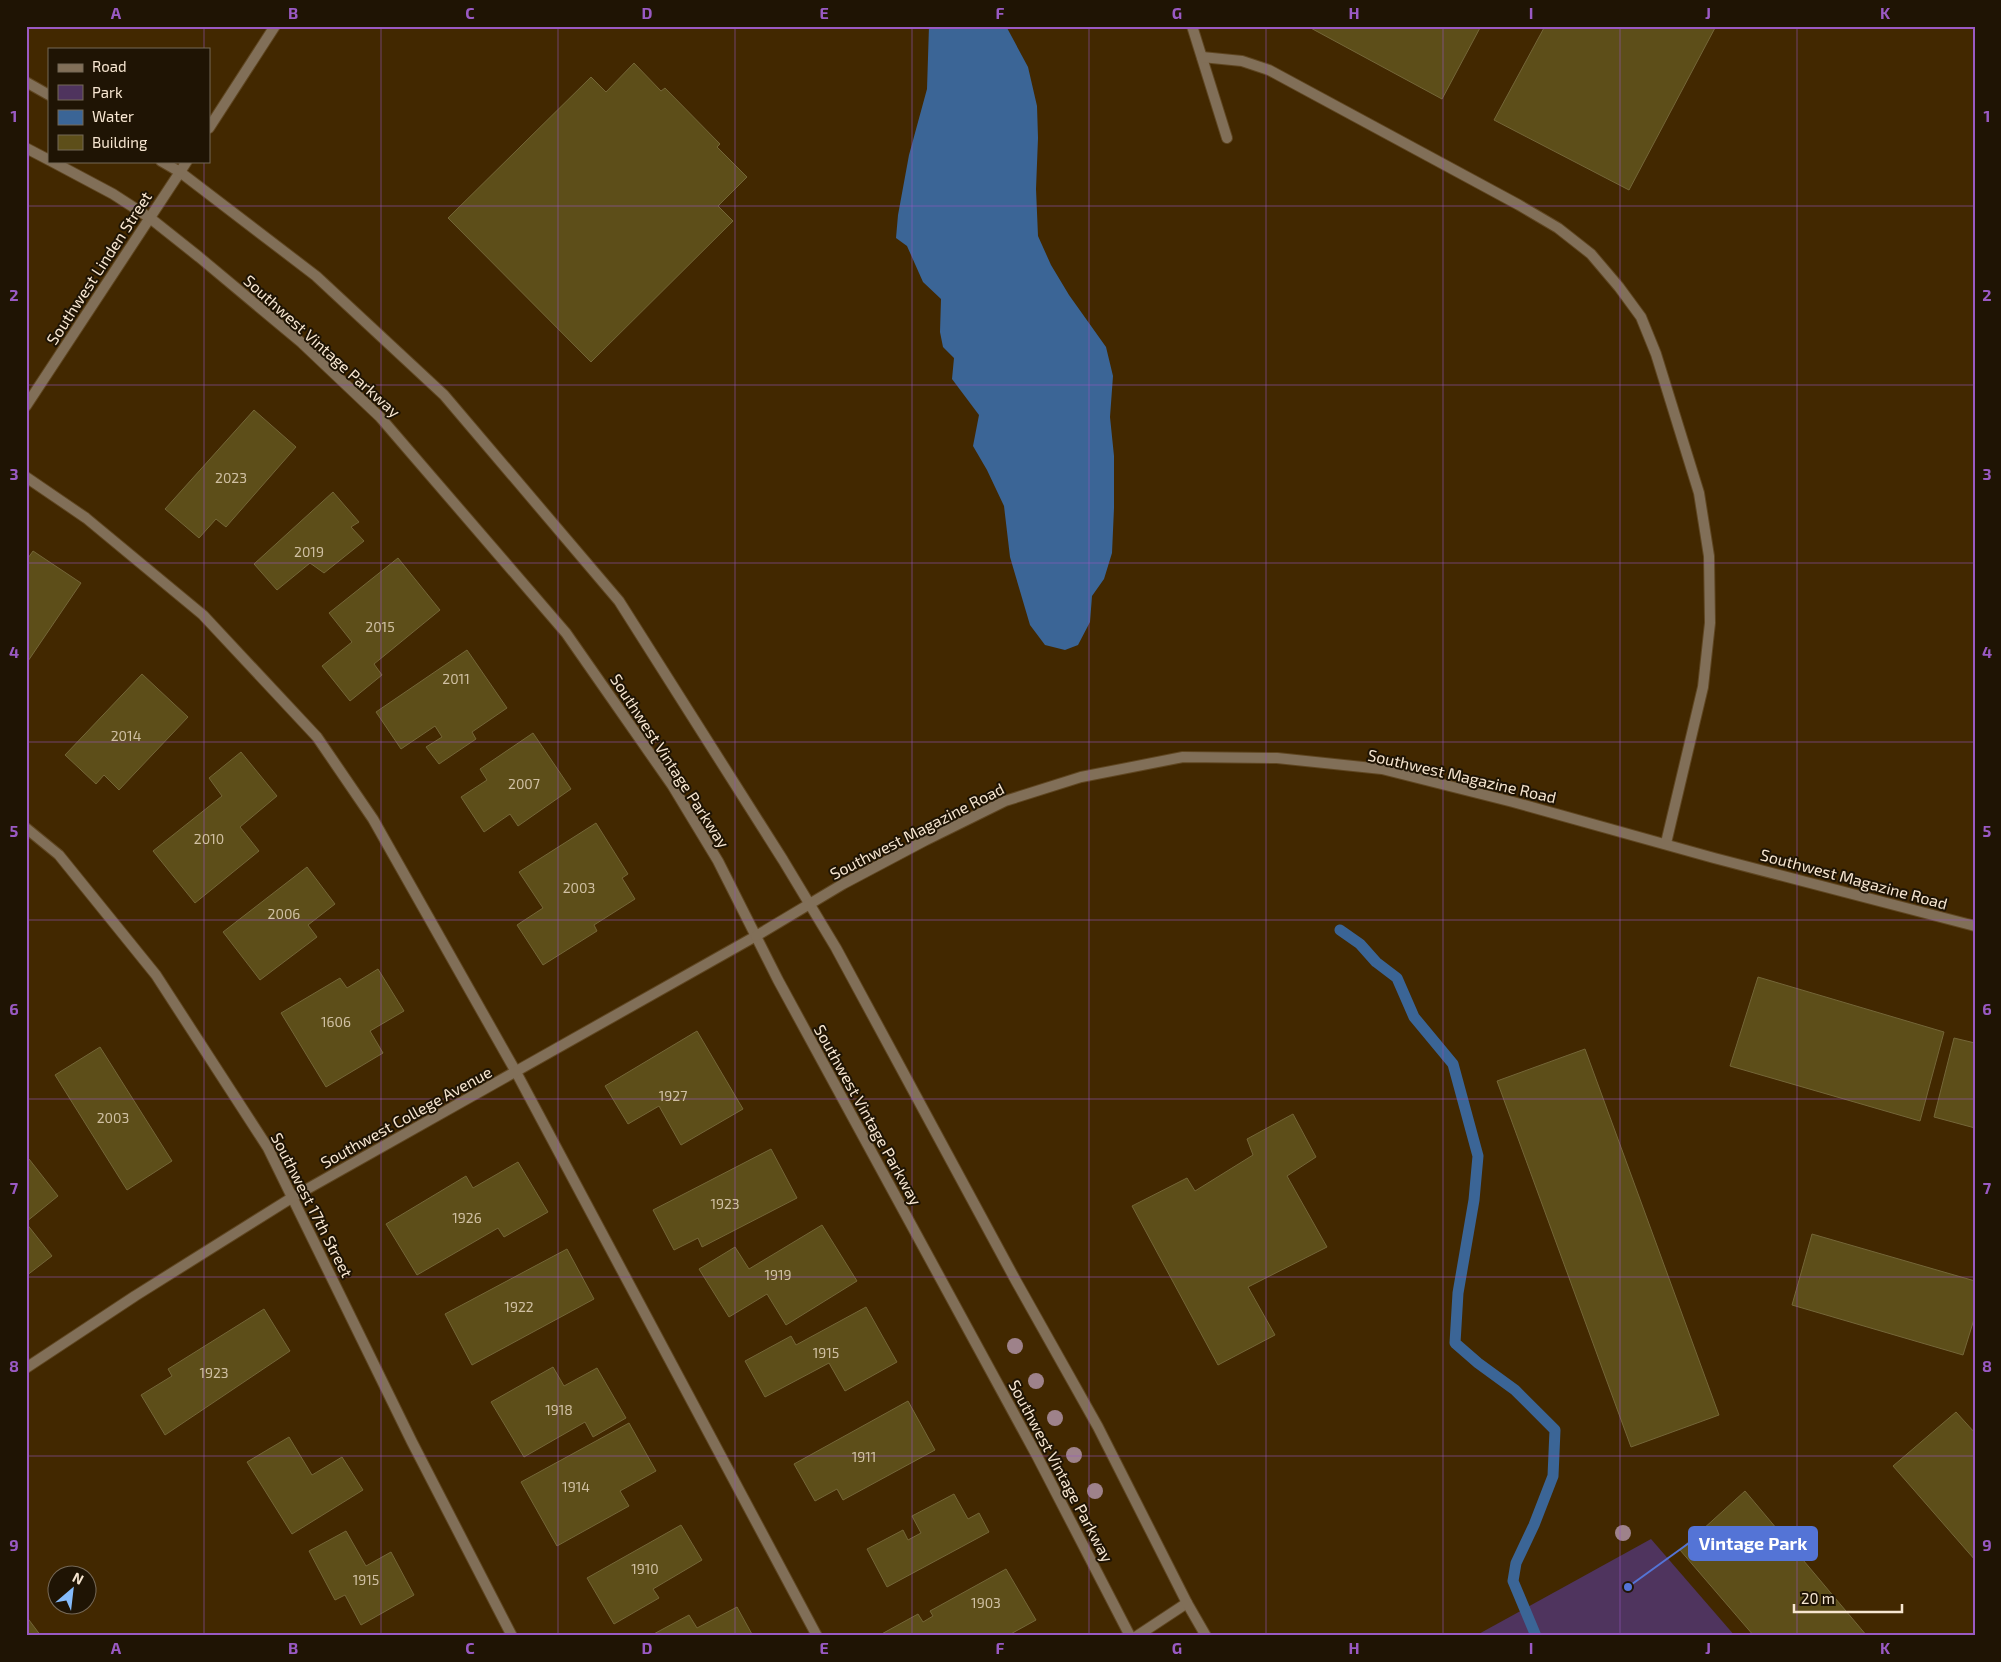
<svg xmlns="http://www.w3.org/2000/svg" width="2001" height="1662" font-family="'Exo 2',sans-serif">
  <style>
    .green { fill: #4f345e }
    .water { fill: #3b6596 }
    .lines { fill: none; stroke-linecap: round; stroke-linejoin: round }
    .stream { stroke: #3b6596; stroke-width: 11 }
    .building { fill: #5d4e19; stroke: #746638 }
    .service-casing { stroke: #5f4621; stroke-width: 12 }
    .minor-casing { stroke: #5f4621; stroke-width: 12 }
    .tertiary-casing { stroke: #5f4621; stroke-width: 12 }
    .service { stroke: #816f58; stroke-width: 10 }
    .minor { stroke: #816f58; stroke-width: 10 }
    .tertiary { stroke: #816f58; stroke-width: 10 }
    .tree { fill: #9e828a }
    .grid { fill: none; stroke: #9a5ac4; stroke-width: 1; stroke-opacity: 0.55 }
    .labels { text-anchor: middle; stroke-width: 4; stroke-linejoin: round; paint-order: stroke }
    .number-label { font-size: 14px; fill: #d0c0a3 }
    .street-label { font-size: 16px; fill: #f7e6d1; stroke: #1f1404 }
    .leader { fill: none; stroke: #5474d6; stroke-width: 2 }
    .callout-dot { fill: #5474d6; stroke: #1f1404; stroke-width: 2 }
    .callout { fill: #5474d6; stroke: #5474d6; stroke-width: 2 }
    .callout-label { font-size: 18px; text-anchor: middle; font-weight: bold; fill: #fff }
    .neatline { fill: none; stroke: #9a5ac4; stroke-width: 2 }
    .grid-label { font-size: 16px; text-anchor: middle; font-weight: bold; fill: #9a5ac4 }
  </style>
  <rect width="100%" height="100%" fill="#422800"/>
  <path class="green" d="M1651,1539l84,97h-260z"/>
  <path class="water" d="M929,26h77l22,41 9,39 1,32 -2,51 2,47 13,29 18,30 37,52 7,29 -3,41 4,39v52l-2,45 -8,26 -12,17 -2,26 -12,23 -13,5 -20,-5 -15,-20 -20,-68 -6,-51 -17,-36 -14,-24 6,-31 -27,-36 2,-21 -11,-11 -3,-15 1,-33 -18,-17 -16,-36 -11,-8 2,-23 11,-60 18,-66z"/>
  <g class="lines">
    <path class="stream" d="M1340,930l20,14 16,18 21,16 17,39 39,47 25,92 -4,44 -16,93 -3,50 23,20 37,27 40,40 -2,46 -19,49 -18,38 -3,18 23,55"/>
  </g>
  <g class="building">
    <path d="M1307,26h174l-39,73z"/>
    <path d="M1545,26h171l-87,164 -135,-70z"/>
    <path d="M634,63l27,28 4,-3 55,56 -3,3 30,30 -29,29 15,15 -142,141 -143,-144 143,-141 15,15z"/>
    <path d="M254,410l42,37 -70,80 -10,-8 -17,19 -34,-29z"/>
    <path d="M333,492l26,30 -8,5 13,14 -40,32 -14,-10 -33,27 -23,-26z"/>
    <path d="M33,551l48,32 -55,81v-103z"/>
    <path d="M398,558l42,52 -66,54 8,11 -32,26 -28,-35 30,-24 -23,-29z"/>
    <path d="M467,650l40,58 -35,24 4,7 -37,25 -13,-17 16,-10 -7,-11 -34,23 -25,-37z"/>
    <path d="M142,674l46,43 -69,73 -15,-15 -8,9 -31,-29z"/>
    <path d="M533,733l38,56 -53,37 -8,-12 -26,18 -23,-35 26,-17 -7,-11z"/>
    <path d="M241,752l36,44 -37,31 19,24 -64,52 -42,-52 69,-55 -13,-18z"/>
    <path d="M596,823l32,51 -6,4 13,21 -41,26 3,6 -54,34 -26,-40 26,-17 -24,-36z"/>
    <path d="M307,867l28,37 -27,21 9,12 -57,43 -37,-48z"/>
    <path d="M378,969l26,42 -34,20 13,22 -57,34 -45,-74 59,-35 7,10z"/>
    <path d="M1758,977l186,55 -24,89 -190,-55z"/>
    <path d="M697,1031l46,78 -62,36 -22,-39 -31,18 -23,-38z"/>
    <path d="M1954,1038l21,5v85l-41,-11z"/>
    <path d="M100,1047l72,114 -45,29 -72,-115z"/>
    <path d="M1585,1049l134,366 -88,32 -134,-366z"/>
    <path d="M1293,1114l23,43 -29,19 40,71 -79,40 27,48 -57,30 -86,-159 55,-28 8,13 58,-36 -6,-16z"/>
    <path d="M771,1149l26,49 -95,49 -4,-9 -24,12 -21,-40z"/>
    <path d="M29,1159l29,37 -32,26v-61z"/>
    <path d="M518,1162l30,50 -44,25 -6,-9 -81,47 -31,-51 80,-48 7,12z"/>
    <path d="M26,1223l26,33 -26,20z"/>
    <path d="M822,1225l35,56 -71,44 -19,-31 -38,23 -30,-48 36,-22 14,22z"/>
    <path d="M1812,1234l163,47v35l-12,39 -171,-50z"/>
    <path d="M567,1249l27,50 -122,66 -27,-51z"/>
    <path d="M866,1307l31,55 -52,29 -16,-28 -64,34 -20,-36 46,-25 5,9z"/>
    <path d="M264,1309l26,42 -125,84 -24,-40 31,-19 -4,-7z"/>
    <path d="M553,1367l11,19 33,-18 29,50 -33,19 -8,-15 -61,35 -33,-55z"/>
    <path d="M908,1401l27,49 -92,50 -6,-11 -22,12 -21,-37z"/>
    <path d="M1956,1412l19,21v127l-82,-94z"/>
    <path d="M629,1423l27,48 -36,20 9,15 -72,40 -36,-64z"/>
    <path d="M289,1437l23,38 30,-18 21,33 -71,44 -45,-72z"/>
    <path d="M1745,1491l122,145h-113l-74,-86z"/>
    <path d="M954,1494l14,25 11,-6 10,19 -102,55 -20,-38 36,-19 5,10 13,-7 -9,-17z"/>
    <path d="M681,1525l21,35 -49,29 6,9 -45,26 -27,-46z"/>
    <path d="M346,1531l20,35 25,-14 23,43 -53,30 -16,-30 -10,5 -26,-49z"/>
    <path d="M1006,1569l30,51 -29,16h-129l40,-22 5,8 10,-6 -3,-5z"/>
    <path d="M737,1607l16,29h-103l39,-21 8,13z"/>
    <path d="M26,1616l15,20h-15z"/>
  </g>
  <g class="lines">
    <g class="service-casing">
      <g id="service">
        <path d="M1192,26l35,112"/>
        <path d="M1202,57l40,4 27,9 250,135 39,23 33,26 28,33 22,30 15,37 43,139 10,63 1,67 -7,64 -37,156"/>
        <path d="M209,128l66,-102"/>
        <path d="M180,172l7,-11"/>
        <path d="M26,477l60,41 117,97 114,122 56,82 143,253 301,564"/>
      </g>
    </g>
    <g class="minor-casing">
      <g id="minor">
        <path d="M26,406l154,-234"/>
        <path d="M26,828l33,27 97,120 112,173 144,294 100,194"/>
        <path d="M26,1368l109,-72 158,-99 463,-261"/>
        <path d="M1137,1636l50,-33"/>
      </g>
    </g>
    <g class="tertiary-casing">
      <g id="tertiary">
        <path d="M26,82l23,13"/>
        <path d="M26,148l23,12"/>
        <path d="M51,161l62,33 37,24 49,39 103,86 78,74 186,216 106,152 46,76 60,119 259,476 93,180"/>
        <path d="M161,161l19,11 136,104 128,119 175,206 164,259 53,88 180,333 82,146 89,176 19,33"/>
        <path d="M756,936l87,-52 83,-44 79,-39 76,-24 102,-20 94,1 105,11 131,33 201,56 261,68"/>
      </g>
    </g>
    <use href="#service" class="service"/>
    <use href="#minor" class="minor"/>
    <use href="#tertiary" class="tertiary"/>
  </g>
  <g class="tree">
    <circle cx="1015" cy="1346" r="8"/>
    <circle cx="1036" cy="1381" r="8"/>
    <circle cx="1055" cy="1418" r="8"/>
    <circle cx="1074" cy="1455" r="8"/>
    <circle cx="1095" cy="1491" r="8"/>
    <circle cx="1623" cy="1533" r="8"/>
  </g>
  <path class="grid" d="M204,26v23M381,26v1610M558,26v1610M735,26v1610M912,26v1610M1089,26v1610M1266,26v1610M1443,26v1610M1620,26v1610M1797,26v1610M204,161v1475M26,206h1949M26,385h1949M26,563h1949M26,742h1949M26,920h1949M26,1099h1949M26,1277h1949M26,1456h1949"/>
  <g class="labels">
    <g class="number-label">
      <text x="231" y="483">2023</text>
      <text x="309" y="557">2019</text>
      <text x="380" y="632">2015</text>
      <text x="456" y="684">2011</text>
      <text x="126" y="741">2014</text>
      <text x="524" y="789">2007</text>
      <text x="209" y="844">2010</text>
      <text x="579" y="893">2003</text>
      <text x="284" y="919">2006</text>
      <text x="336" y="1027">1606</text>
      <text x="673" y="1101">1927</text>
      <text x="113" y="1123">2003</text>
      <text x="725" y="1209">1923</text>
      <text x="467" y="1223">1926</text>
      <text x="778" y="1280">1919</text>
      <text x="519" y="1312">1922</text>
      <text x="826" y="1358">1915</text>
      <text x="214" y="1378">1923</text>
      <text x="559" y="1415">1918</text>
      <text x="864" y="1462">1911</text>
      <text x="576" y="1492">1914</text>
      <text x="645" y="1574">1910</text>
      <text x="366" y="1585">1915</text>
      <text x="986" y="1608">1903</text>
    </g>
    <g class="street-label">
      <text transform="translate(99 268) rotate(-57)" y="6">Southwest Linden Street</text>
      <text transform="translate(322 346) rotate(42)" y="6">Southwest Vintage Parkway</text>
      <text transform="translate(670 761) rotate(57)" y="6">Southwest Vintage Parkway</text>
      <text transform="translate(1462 776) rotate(13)" y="6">Southwest Magazine Road</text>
      <text transform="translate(917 831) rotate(-27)" y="6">Southwest Magazine Road</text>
      <text transform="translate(1854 879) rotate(15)" y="6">Southwest Magazine Road</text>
      <text transform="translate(868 1115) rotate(61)" y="6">Southwest Vintage Parkway</text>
      <text transform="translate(406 1117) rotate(-29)" y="6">Southwest College Avenue</text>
      <text transform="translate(312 1205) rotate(63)" y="6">Southwest 17th Street</text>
      <text transform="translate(1061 1471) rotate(62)" y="6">Southwest Vintage Parkway</text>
    </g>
  </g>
  <path class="leader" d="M1628 1587L1689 1543"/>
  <circle class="callout-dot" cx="1628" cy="1587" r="5"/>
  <rect class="callout" x="1689" y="1527" width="128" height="33" rx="5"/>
  <g class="callout-label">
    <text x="1753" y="1550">Vintage Park</text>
  </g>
  <rect width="2001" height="1662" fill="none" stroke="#1f1404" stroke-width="55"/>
  <rect x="48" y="48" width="162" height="115" fill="#1f1404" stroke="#756856"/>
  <rect x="58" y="64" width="25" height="8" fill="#816f58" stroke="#756856"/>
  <text x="92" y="72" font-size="15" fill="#f7e6d1">Road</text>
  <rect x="58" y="85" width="25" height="15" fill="#4f345e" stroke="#756856"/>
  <text x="92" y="98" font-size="15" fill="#f7e6d1">Park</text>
  <rect x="58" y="110" width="25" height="15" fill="#3b6596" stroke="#756856"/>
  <text x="92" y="122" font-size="15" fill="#f7e6d1">Water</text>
  <rect x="58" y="135" width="25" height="15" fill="#5d4e19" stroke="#756856"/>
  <text x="92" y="148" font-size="15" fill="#f7e6d1">Building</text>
  <g transform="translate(72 1590) rotate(28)"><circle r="24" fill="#1f1404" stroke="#756856"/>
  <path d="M0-4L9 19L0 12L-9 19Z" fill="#85bbfb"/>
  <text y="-8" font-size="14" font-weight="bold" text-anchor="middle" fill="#f7e6d1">N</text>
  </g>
  <path d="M1794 1604v8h108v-8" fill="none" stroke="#f7e6d1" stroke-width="2.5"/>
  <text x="1801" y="1604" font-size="15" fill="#f7e6d1" stroke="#1f1404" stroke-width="4" paint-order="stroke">20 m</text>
  <rect x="28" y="28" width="1946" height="1606" class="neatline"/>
  <g class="grid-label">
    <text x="116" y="19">A</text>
    <text x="293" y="19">B</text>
    <text x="470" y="19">C</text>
    <text x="647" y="19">D</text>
    <text x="824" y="19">E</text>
    <text x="1000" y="19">F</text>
    <text x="1177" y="19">G</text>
    <text x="1354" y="19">H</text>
    <text x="1531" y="19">I</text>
    <text x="1708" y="19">J</text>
    <text x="1885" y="19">K</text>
    <text x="14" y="122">1</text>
    <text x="1987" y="122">1</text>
    <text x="14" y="301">2</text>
    <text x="1987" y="301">2</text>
    <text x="14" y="480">3</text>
    <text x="1987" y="480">3</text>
    <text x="14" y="658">4</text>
    <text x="1987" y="658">4</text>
    <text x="14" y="837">5</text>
    <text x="1987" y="837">5</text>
    <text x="14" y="1015">6</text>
    <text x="1987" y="1015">6</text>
    <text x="14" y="1194">7</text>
    <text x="1987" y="1194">7</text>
    <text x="14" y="1372">8</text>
    <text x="1987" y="1372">8</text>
    <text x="14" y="1551">9</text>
    <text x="1987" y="1551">9</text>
    <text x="116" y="1654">A</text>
    <text x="293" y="1654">B</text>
    <text x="470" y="1654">C</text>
    <text x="647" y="1654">D</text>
    <text x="824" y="1654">E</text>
    <text x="1000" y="1654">F</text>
    <text x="1177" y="1654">G</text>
    <text x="1354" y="1654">H</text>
    <text x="1531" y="1654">I</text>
    <text x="1708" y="1654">J</text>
    <text x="1885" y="1654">K</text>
  </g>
</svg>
